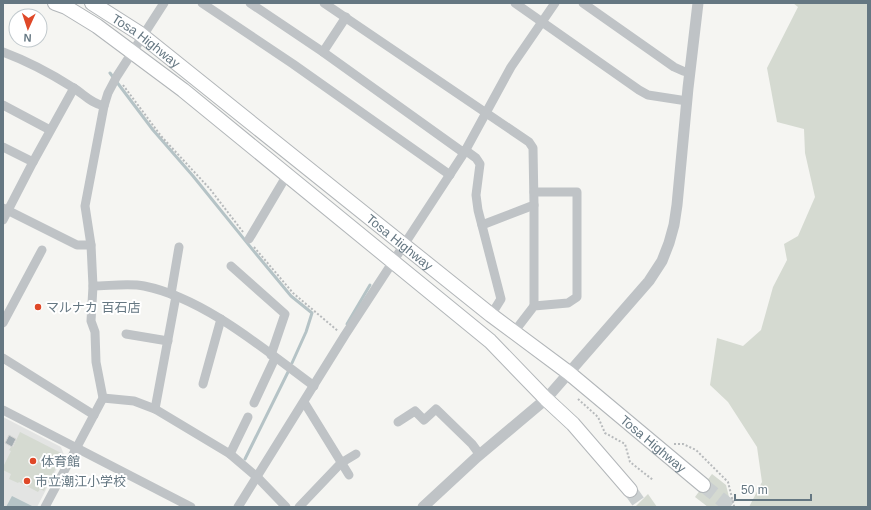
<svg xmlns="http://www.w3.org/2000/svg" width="871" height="510" font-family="Helvetica,'Noto Sans JP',sans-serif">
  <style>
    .built { fill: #e3e4e3 }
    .green { fill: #d5dad1 }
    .water { fill: #b5c3c6 }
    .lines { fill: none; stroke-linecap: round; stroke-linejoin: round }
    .stream { stroke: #b5c3c6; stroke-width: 3 }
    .building { fill: #a5aeb3; stroke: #d7d7d5 }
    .trunk-tunnel { stroke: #cacfd0; stroke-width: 14; stroke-dasharray: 14 7; stroke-linecap: butt }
    .trunk-casing { stroke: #b2b6b9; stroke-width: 16 }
    .path { stroke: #b7babc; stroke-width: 2; stroke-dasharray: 2 2; stroke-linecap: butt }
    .minor { stroke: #bfc3c6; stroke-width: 9 }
    .tertiary { stroke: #bfc3c6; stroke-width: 11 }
    .trunk { stroke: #fff; stroke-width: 14 }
    .poi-dot { fill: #df4828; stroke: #fff; stroke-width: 1.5 }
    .labels { text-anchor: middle; stroke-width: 4; stroke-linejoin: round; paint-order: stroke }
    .street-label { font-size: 13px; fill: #657782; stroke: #fff }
    .poi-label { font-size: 13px; fill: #657782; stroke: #fff; text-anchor: start }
  </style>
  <rect width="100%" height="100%" fill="#f5f5f2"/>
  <path class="built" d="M3,417l58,30 3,8 -27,52h-34z"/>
  <g class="green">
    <path d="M793,3h75v504h-119l13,-25 -5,-35 -29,-45 -18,-17 7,-47 26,8 18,-16 12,-43 14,-27 -3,-16 14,-8 17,-39 -10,-44 -1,-24 -27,-7 -10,-54 31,-61z"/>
    <path d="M20,432l43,22 -19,37 -4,-2 -2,3 -19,-10 -1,1 -9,-4 2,-5 -8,-4v-3l8,-16 -2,-1 2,-3h2z"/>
    <path d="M712,474l14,11 5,20 -2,2h-21l-13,-10z"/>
    <path d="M648,494l9,13h-22z"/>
  </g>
  <path class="water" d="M12,496l20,10 -1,1h-25z"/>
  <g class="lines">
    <g class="stream">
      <path d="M110,73l43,57 40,46 64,79 34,41 21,17 -6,19 -14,31"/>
      <path d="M347,324l23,-39"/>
      <path d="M245,459l43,-87"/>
    </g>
  </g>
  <path class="building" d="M9,435l7,4 -4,8 -7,-4z"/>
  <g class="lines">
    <g class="trunk-tunnel">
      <path d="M703,485l28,22"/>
      <path d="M630,490l12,17"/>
    </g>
    <g class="trunk-casing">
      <g id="trunk">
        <path d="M55,3l11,4 31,19 86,64 307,251 56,58 27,25 57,66"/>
        <path id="s1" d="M92,3l47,30 352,282 78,58 134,112"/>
      </g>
    </g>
    <g class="path">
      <path d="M123,85l38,51 49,53 33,43"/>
      <path d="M254,247l39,46 45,38"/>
      <path d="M578,399l20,18 7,16 20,11 5,18 23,18"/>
      <path d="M674,444h9l13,6 32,32 6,24 -1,1"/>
    </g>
    <g class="minor">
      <path d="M202,3l91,61 157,111"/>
      <path d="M250,3l73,49 141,101"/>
      <path d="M324,3l205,139 4,6 1,57 -52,20"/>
      <path d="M515,3l124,87 9,5 39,6"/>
      <path d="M583,3l91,64 9,4 7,2"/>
      <path d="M3,52c24,9 47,21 69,35 12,7 18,16 32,19"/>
      <path d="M323,52l23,-35"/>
      <path d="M3,105l47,25"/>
      <path d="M3,147l30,15"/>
      <path d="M465,150l11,8 4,6 -4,31 2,15 23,89 -10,16"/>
      <path d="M534,205v101"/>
      <path d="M3,208l74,37h14"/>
      <path d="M3,220l30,-58 41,-74"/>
      <path d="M249,239l38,-64"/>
      <path d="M231,266l54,48 -14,41"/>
      <path d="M93,286c15,0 37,-3 51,0 60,12 121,64 170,100"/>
      <path d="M171,294l8,-47"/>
      <path d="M3,323l39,-73"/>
      <path d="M514,332l20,-26 34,-3 9,-6v-105h-43"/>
      <path d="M126,334l42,7"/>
      <path d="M3,358l91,57"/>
      <path d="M203,384l18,-65"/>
      <path d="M103,398l31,3 21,8 75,45 27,23 29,30"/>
      <path d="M304,402l45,73"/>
      <path d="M254,403l21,-45"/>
      <path d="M155,409l21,-113"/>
      <path d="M3,410l188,97"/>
      <path d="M398,422l17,-11 9,9 12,-11 36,35 8,11"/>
      <path d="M230,454l18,-37"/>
      <path d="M45,507l58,-109 -7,-36 -1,-30 -4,-11 2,-35 -2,-41 -6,-39 19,-100 4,-13 9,-17 47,-73"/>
      <path d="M238,507l107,-172 119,-182 47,-86 44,-64"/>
      <path d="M299,507l42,-44 15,-9"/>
    </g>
    <path class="tertiary" d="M423,507l54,-50 69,-58 103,-118 13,-20 7,-18 5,-18 3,-20 11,-117 10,-85"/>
    <use href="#trunk" class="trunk"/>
  </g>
  <g class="poi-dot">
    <circle cx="38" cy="307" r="4"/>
    <circle cx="33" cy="461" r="4"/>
    <circle cx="27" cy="481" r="4"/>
  </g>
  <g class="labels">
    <g class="street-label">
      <text dy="5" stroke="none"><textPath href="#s1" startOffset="66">Tosa Highway</textPath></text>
      <text dy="5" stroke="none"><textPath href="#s1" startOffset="390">Tosa Highway</textPath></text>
      <text dy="5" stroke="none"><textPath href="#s1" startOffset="714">Tosa Highway</textPath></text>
    </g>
    <g class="poi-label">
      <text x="46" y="312">マルナカ 百石店</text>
      <text x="41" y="466">体育館</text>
      <text x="35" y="486">市立潮江小学校</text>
    </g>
  </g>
  <rect width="871" height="510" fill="none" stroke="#657782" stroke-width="8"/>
  <g transform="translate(28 28) rotate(183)"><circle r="19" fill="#ffffff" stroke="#c1c9cd"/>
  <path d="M0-3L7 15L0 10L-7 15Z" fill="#df4828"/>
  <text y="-6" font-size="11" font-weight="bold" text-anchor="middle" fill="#657782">N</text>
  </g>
  <path d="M735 494v6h76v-6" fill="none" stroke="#657782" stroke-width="2"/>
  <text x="741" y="494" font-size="12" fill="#657782" stroke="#ffffff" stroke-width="3" paint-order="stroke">50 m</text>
</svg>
